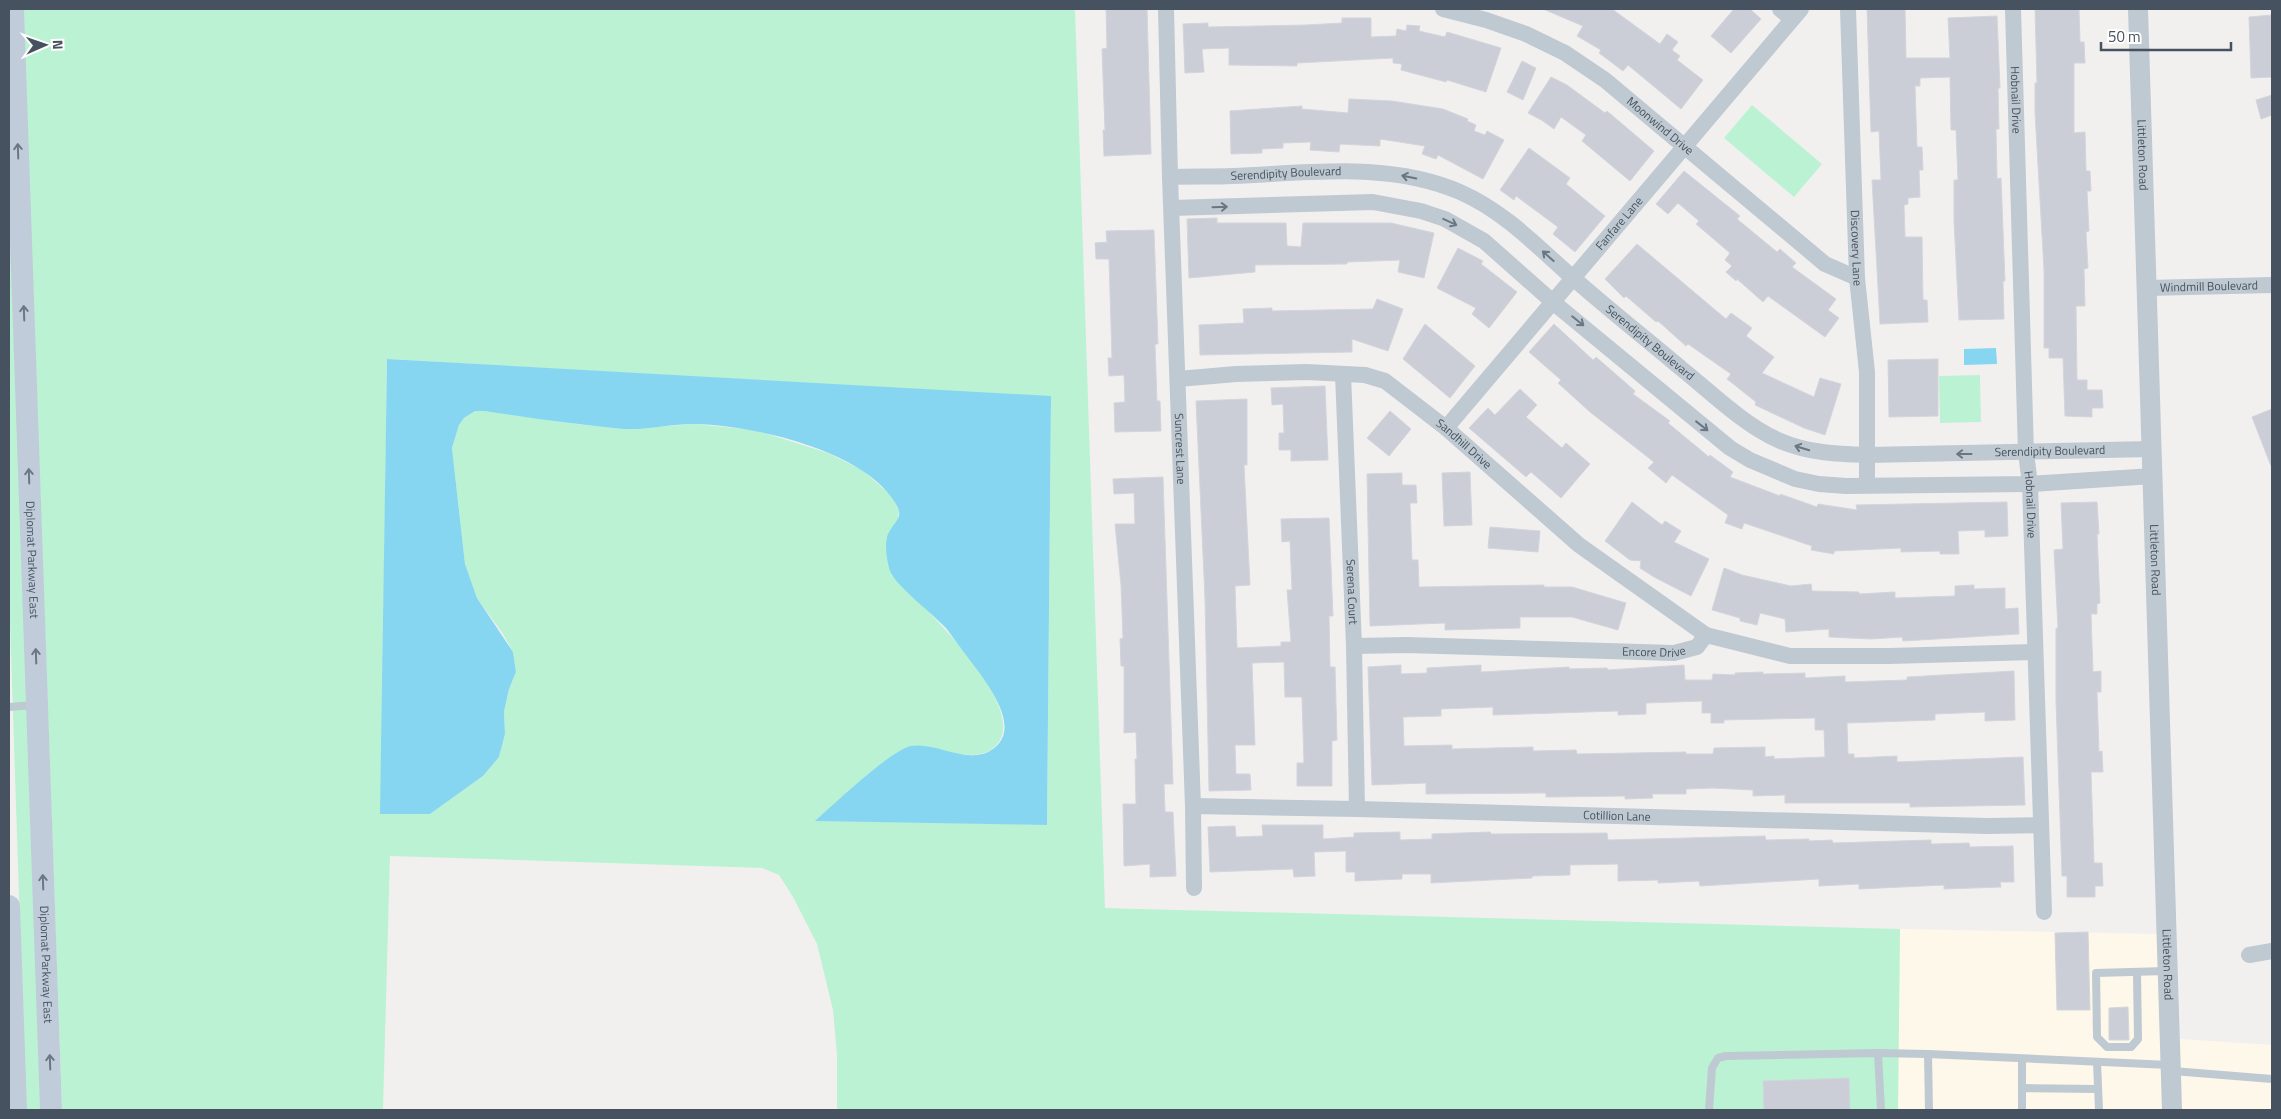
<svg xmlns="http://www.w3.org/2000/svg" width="2281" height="1119" font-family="'Titillium Web',sans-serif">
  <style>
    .commercial { fill: #fdf8e9 }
    .green { fill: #bcf2d4; fill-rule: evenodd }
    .water { fill: #86d6f2 }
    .building { fill: #cbced6; stroke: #d3d5dc; fill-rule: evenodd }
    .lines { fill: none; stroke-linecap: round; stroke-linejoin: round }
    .service { stroke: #bfc9d2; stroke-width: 8 }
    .minor { stroke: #bfc9d2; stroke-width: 16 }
    .tertiary { stroke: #bfc9d2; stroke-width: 20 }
    .secondary { stroke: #c1ccda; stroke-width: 22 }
    .oneway { stroke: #6b7784 }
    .oneway2 { stroke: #6a7682 }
    .labels { text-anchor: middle; stroke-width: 4.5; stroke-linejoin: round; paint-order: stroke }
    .street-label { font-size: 12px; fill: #46525f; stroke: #fff }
  </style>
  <rect width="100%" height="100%" fill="#f2f0ef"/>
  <g class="commercial">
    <path d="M1900,929l257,5 5,176h-264z"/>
    <path d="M2180,1039l92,6v65h-90z"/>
  </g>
  <g class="green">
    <path d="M23,9h1052l30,899 795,21 -2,181h-1061v-55l-4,-45 -16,-66 -24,-47 -14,-22 -17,-7 -372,-12 -7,254h-321zM387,359l664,38 -4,428 -231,-5 57,-49 35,-24c18,2 64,13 79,5 62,-31 -71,-153 -96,-177l8,-64 -7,-15 -30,-26 -34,-17 -73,-23 -60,-6 -67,5 -44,-4 -100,-14h-9l-11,7 -5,7 -7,23 13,116 12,34 26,36 10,18 3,20 -7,17 -5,23 1,22 -6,23 -16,19 -53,38h-49z"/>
    <path d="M1752,105l70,59 -28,33 -70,-59z"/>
    <path d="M9,168l32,942h-15l-17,-518z"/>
    <path d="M1980,375l1,47 -41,1 -1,-47z"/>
  </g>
  <g class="water">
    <path d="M1996,348l1,16 -33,1v-16z"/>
    <path d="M387,359l664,37 -4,429 -232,-4c18,-16 76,-71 96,-75 28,-5 66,26 89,-4 19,-26 -26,-75 -40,-95 -5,-6 -9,-13 -14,-19 -11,-12 -52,-44 -56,-57 -3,-10 -6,-27 -2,-37 9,-17 18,-16 4,-36 -34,-49 -141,-73 -197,-74 -24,0 -47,6 -71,5 -47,-4 -93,-11 -140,-18h-9l-11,7 -5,7 -7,23 13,116 12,34 36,54 3,20 -7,17 -5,23 1,22 -6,23 -16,19 -53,38h-50z"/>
  </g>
  <g class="building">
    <path d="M1106,9h41l4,145 -47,2 -1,-26h2l-3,-81 5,-1z"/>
    <path d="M1543,9h69l48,35 7,-10 11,8 -6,8 8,6 -3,4 26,20 -22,29 -53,-44 -5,6 -24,-18 2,-3 -24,-14 6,-10z"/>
    <path d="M1734,9h16l11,10 -30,34 -20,-17z"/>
    <path d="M1867,9h38l1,49h44l-2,-40 49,-2 3,72h-2l1,41h-3l1,50 4,-1 4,103h-2l1,38 -45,1 -5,-99v-41h4l-2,-50h-5l-1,-53 -30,1v8h-5l2,61h5l1,23h-4l1,27 -12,1v6l-4,1 1,32h17l1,63h4l1,22 -48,2 -8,-144h9l-2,-49 -8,1z"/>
    <path d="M2035,9h44l1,33h4l1,21h-11v70l11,-1 1,39h4l1,20h-4l2,40 -3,1 2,36 -4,1 1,37h-9l1,74h10v10h15l1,18h-11v9l-27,-1 -2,-58h-14v-10h-5v-78l-9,-157v-30h2z"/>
    <path d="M2272,15v62l-21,1 -2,-61z"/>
    <path d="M1342,18h29v19l25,-1 1,-7 9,2 1,-6 13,1 -1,5 26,6 2,-5 54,16 -15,44 -39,-12 -1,2 -45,-12 1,-6 -9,-1v-5l-96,5v3l-68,-1v-17l-27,1 2,23 -19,1 -2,-49 25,-1v4l98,-2 36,-2z"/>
    <path d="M1522,61l14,7 -13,32 -16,-8z"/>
    <path d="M1551,77l16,8 38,28 2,-2 47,40 -24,30 -48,-40 4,-6 -25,-18 -7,12 -11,-8 -15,-8z"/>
    <path d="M2272,95v20l-11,4 -5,-19z"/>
    <path d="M1349,99l43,2 51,8 25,10 -1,2 9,4 -2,6 11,4 2,-4 17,9 -21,39 -45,-24 -2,4 -14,-5 3,-8 -45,-7v7l-40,-2 -1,8 -29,-2 1,-8 -28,1v5l-21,1v4l-31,1 -1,-43 72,-5v3l46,4z"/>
    <path d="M1529,148l41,30 -4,6 39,32 -30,36 -22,-18 5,-7 -42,-31 -2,4 -14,-10z"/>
    <path d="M1684,171l56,45 -3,3 40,33 3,-3 16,14 -4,4 44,32 -8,11 11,8 -14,19 -57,-41 -5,6 -26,-23 -1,2 -10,-9 6,-6 -7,-6 5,-7 -34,-29 3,-3 -21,-18 -10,11 -12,-10z"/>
    <path d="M1217,218v5h69l1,23 14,1 2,-24h88l43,10 -10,45 -26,-6 2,-12 -53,2v2l-92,1v7l-66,6 -2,-59z"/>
    <path d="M1154,230l4,114h-3l2,57h3l1,30 -46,1 -1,-29 11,-1 -1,-27 -15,1 -1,-18h4l-3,-99h-13l-1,-16 12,-1 -1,-11z"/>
    <path d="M1637,244l89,75 5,-6 21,15 -6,8 28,21 -12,16 52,24 6,-19 21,6 -16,51 -21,-7 -49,-23 1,-3 -29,-23 4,-5 -43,-30 -2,2 -28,-25 -2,1 -30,-26 -2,2 -19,-19z"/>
    <path d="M1458,248l25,13 -2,3 36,28 -28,36 -17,-14 4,-6 -39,-20z"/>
    <path d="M1377,299l26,10 -15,42 -36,-12v13l-152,3 -1,-30 45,-2 -1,-14 29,-1v3l101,-2z"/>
    <path d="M1425,324l50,42 -25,32 -47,-39z"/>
    <path d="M1554,324l39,36 3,-3 23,20 16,14 -2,3 37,27 -2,2 41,34 1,-2 23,17 -3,5 50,19v-2l37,13 1,-3 39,6 -1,-5 151,-3 1,34 -23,1v-7l-27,1 1,23h-19v-3l-39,1v-4l-67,3v3l-23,-4 1,-4 -68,-23 -2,6 -17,-6 3,-8 -56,-40 -6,8 -18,-15 6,-6 -64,-50 -32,-29 3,-3 -32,-28z"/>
    <path d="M1938,359v57l-49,1 -1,-57z"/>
    <path d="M1325,386l3,74 -37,1v-11h-12v-17h5l-1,-29 -11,1 -1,-17z"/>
    <path d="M1520,389l17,16 -11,12 36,31 4,-5 24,21 -29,34 -30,-26 -5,5 -57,-49 19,-20 7,7z"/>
    <path d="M1247,399v66h-3l6,120 -15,1 2,62 44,-2v-4h10l-4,-52h5l-2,-49 -8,1 -1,-23 48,-1 4,98h-4l1,51h5l2,73 -5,1v45h-35v-23h7l-2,-66h-17l-1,-35 -32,1 3,82h-20l1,29h14l1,16 -42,1 -4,-192 -9,-198z"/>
    <path d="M2272,409v56l-1,1 -19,-49z"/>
    <path d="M1390,411l21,18 -22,27 -22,-18z"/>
    <path d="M1470,472l2,53 -28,1 -2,-53z"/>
    <path d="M1402,473v12h14l1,18h-7l2,57h6l1,27 125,-2v2h28l54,16 -8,27 -46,-13h-52v11l-75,2v-7l-75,3 -3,-152z"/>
    <path d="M1163,477l10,307h-9l1,28h8l3,64 -26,1v-13l-26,2 -1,-62h13l-1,-45h2l-1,-27 -12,1v-67h-3l-1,-27 3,-1 -2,-53 -6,-61h20l-1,-31 -20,1 -1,-15z"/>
    <path d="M1632,502l30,23 3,-4 16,10 -7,11 35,17 -18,37 -37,-19 -14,-9 1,-7 -11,-1 -25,-19z"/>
    <path d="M2097,502l2,32h-2l3,69 -3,1v10h-6l2,58 8,-1v21h-4l2,60 3,-1 1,21h-12l3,91h8l1,23h-8v11h-28v-21h-5l-6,-174v-74h2l-4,-78 9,-1 -2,-46z"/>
    <path d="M1490,527l50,4 -2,21 -50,-4z"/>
    <path d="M1724,568l18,7 49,11 20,-2 1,7 47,1v2l36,-2v6l60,-2v-10l19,-1v4l31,-1v21l13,-1 1,26 -116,7 -1,-4 -31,2 -42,-2v-8l-43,3 -1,-13 -25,-6 -3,12 -17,-4v-3l-28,-8z"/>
    <path d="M1401,665v9l26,-1v-5l54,-3v7l88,-5v2l38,-1 1,2 76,-5 1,15h27l1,-6 22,1v-2l28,-1v2l42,-1v5l40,-2v6l62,-2v-3l107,-6 1,49 -30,1v-9l-50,2v6l-88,3 1,31h6v4l43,-2v6l126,-5 2,48 -115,2v-4h-125v-8l-32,1v-6l-40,-2 -27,1v5h-34l1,4 -28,1v-3l-79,1v-4l-120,1v-11l-54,2 -4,-118zM1702,701v12h9v10h13v-3l91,-2v12h9l1,27 -51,2v-3l-9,1v-10l-51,1 -1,6h-27v-2l-109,2 -1,-4 -43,1v-4l-81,2v-4l-48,1 -1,-29 38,-1v-7l52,-2v8l125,-4v4l28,-1v-11z"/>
    <path d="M1262,825h61v14l31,-2v-4l46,-1v8l32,-1v-5l58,-2 1,2 116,-1 1,7 157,-4 1,4 43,-1v2l23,-1 1,3 98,-3v4l38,-1 1,4 43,-1 1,36h-14l1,5 -57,2v-4l-85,4v-5l-40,2v-7l-119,7 -1,-5 -41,2v-3l-40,1v-17l-48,1v10l-38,1v2l-101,5v-9h-29v5l-47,2v-9h-9v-21l-32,1 1,24 -21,1 -1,-8 -83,3 -2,-45 27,-1 1,11 27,-1z"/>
    <path d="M2088,932l2,78h-33l-2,-77z"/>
    <path d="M2128,1007l1,33h-20v-32z"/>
    <path d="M1849,1078l1,32h-86l-1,-29z"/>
  </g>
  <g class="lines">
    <g class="service">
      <path d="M9,707l25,-2"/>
      <path d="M2137,973l1,66 -7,8h-24l-10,-10 -1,-64 70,-2"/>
      <path d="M1878,1053l50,1"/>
      <path d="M2097,1062l2,48"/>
      <path d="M2173,1071l99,8"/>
      <path d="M2022,1088v-29"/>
      <path d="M1709,1110l3,-42 6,-10 8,-2 152,-3 3,57"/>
      <path d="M1929,1110l-1,-56 241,11"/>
      <path d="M2022,1110v-22l76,1"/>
    </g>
    <g class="minor">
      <path id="s1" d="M1166,9l4,168 23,629 1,82"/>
      <path id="s2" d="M1443,9l43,11 40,14 39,19 40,27 220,184 32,14"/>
      <path d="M1780,9l12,10"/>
      <path id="s3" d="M1848,9l9,269 10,94v113"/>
      <path id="s4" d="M2013,9l13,444 4,31 14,428"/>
      <path id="s5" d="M1170,177c21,-1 42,0 63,-1 75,-3 156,-15 227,16 41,18 72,49 104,78 39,35 80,67 119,100 30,24 60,54 95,70 29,13 59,14 90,15l284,-6"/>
      <path d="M1172,208l201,-6 48,9 24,8 39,22 70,62 176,145 20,12 45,19 24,5 27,2 184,-2 123,-8"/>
      <path id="s6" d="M2147,288l125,-3"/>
      <path id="s7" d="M1343,374l11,272 3,163"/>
      <path id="s8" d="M1178,379l58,-5 71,-2 58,3 20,6 61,47 133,117 127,90"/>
      <path id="s9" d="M1446,428l355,-419"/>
      <path id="s10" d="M1354,646l52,-1 268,8 23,-6 9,-12 84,21h99l145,-4"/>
      <path id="s11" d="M1193,806l164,3 630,17 54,-1"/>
      <path d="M2249,955l23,-4"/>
    </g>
    <path class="tertiary" id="s12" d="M2138,9l34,1101"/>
    <g class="secondary">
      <path id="s13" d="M13,9l38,1101"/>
      <path d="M9,906l7,204"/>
    </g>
  </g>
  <defs><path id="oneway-shaft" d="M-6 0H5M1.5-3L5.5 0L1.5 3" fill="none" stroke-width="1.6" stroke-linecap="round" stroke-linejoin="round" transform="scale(1.25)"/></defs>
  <g class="oneway">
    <use href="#oneway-shaft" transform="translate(18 151) rotate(-92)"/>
    <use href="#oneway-shaft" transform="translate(24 313) rotate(-92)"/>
    <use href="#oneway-shaft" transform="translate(29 476) rotate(-92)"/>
    <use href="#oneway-shaft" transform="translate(36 656) rotate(-92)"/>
    <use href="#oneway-shaft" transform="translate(43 882) rotate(-92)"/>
    <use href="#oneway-shaft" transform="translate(50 1062) rotate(-92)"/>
  </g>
  <g class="oneway2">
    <use href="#oneway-shaft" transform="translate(1409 177) rotate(-168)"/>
    <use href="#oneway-shaft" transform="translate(1220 207) rotate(-2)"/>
    <use href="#oneway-shaft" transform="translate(1450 222) rotate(25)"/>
    <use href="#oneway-shaft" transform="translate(1548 256) rotate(-138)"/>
    <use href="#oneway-shaft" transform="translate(1578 321) rotate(39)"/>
    <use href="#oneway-shaft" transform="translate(1702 426) rotate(38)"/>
    <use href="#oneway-shaft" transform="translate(1802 448) rotate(-163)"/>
    <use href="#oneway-shaft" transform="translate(1964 454) rotate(180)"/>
  </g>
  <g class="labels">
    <g class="street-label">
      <text dy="4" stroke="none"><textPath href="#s4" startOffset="91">Hobnail Drive</textPath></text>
      <text dy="4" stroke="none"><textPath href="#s2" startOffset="250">Moonwind Drive</textPath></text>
      <text dy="4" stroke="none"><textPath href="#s12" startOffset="146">Littleton Road</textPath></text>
      <text dy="4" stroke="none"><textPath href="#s5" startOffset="116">Serendipity Boulevard</textPath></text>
      <text dy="4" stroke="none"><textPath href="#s9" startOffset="268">Fanfare Lane</textPath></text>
      <text dy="4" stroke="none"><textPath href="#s3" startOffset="239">Discovery Lane</textPath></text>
      <text dy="4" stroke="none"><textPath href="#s6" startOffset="62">Windmill Boulevard</textPath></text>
      <text dy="4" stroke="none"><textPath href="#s5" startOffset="536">Serendipity Boulevard</textPath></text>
      <text dy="4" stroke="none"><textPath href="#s8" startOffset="309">Sandhill Drive</textPath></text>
      <text dy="4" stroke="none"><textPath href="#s1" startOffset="440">Suncrest Lane</textPath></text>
      <text dy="4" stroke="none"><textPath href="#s5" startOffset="971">Serendipity Boulevard</textPath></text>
      <text dy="4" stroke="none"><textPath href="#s4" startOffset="496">Hobnail Drive</textPath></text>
      <text dy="4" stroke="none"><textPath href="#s13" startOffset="551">Diplomat Parkway East</textPath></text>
      <text dy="4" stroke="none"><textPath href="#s12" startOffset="551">Littleton Road</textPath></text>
      <text dy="4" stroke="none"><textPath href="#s7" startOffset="218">Serena Court</textPath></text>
      <text dy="4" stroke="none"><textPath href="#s10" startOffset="300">Encore Drive</textPath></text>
      <text dy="4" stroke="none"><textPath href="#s11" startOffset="424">Cotillion Lane</textPath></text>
      <text dy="4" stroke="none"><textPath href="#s13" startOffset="956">Diplomat Parkway East</textPath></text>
      <text dy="4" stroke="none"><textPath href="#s12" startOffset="956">Littleton Road</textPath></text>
    </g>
  </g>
  <rect width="2281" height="1119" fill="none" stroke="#46525f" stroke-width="20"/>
  <g transform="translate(45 45) rotate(88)" stroke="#ffffff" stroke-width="4" paint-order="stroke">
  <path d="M0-4L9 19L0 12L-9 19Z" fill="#46525f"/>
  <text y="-8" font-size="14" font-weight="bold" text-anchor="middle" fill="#46525f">N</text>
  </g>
  <path d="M2101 42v8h130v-8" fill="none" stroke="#46525f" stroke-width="2.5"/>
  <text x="2108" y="42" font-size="15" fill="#46525f" stroke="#ffffff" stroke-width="4" paint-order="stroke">50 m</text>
</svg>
